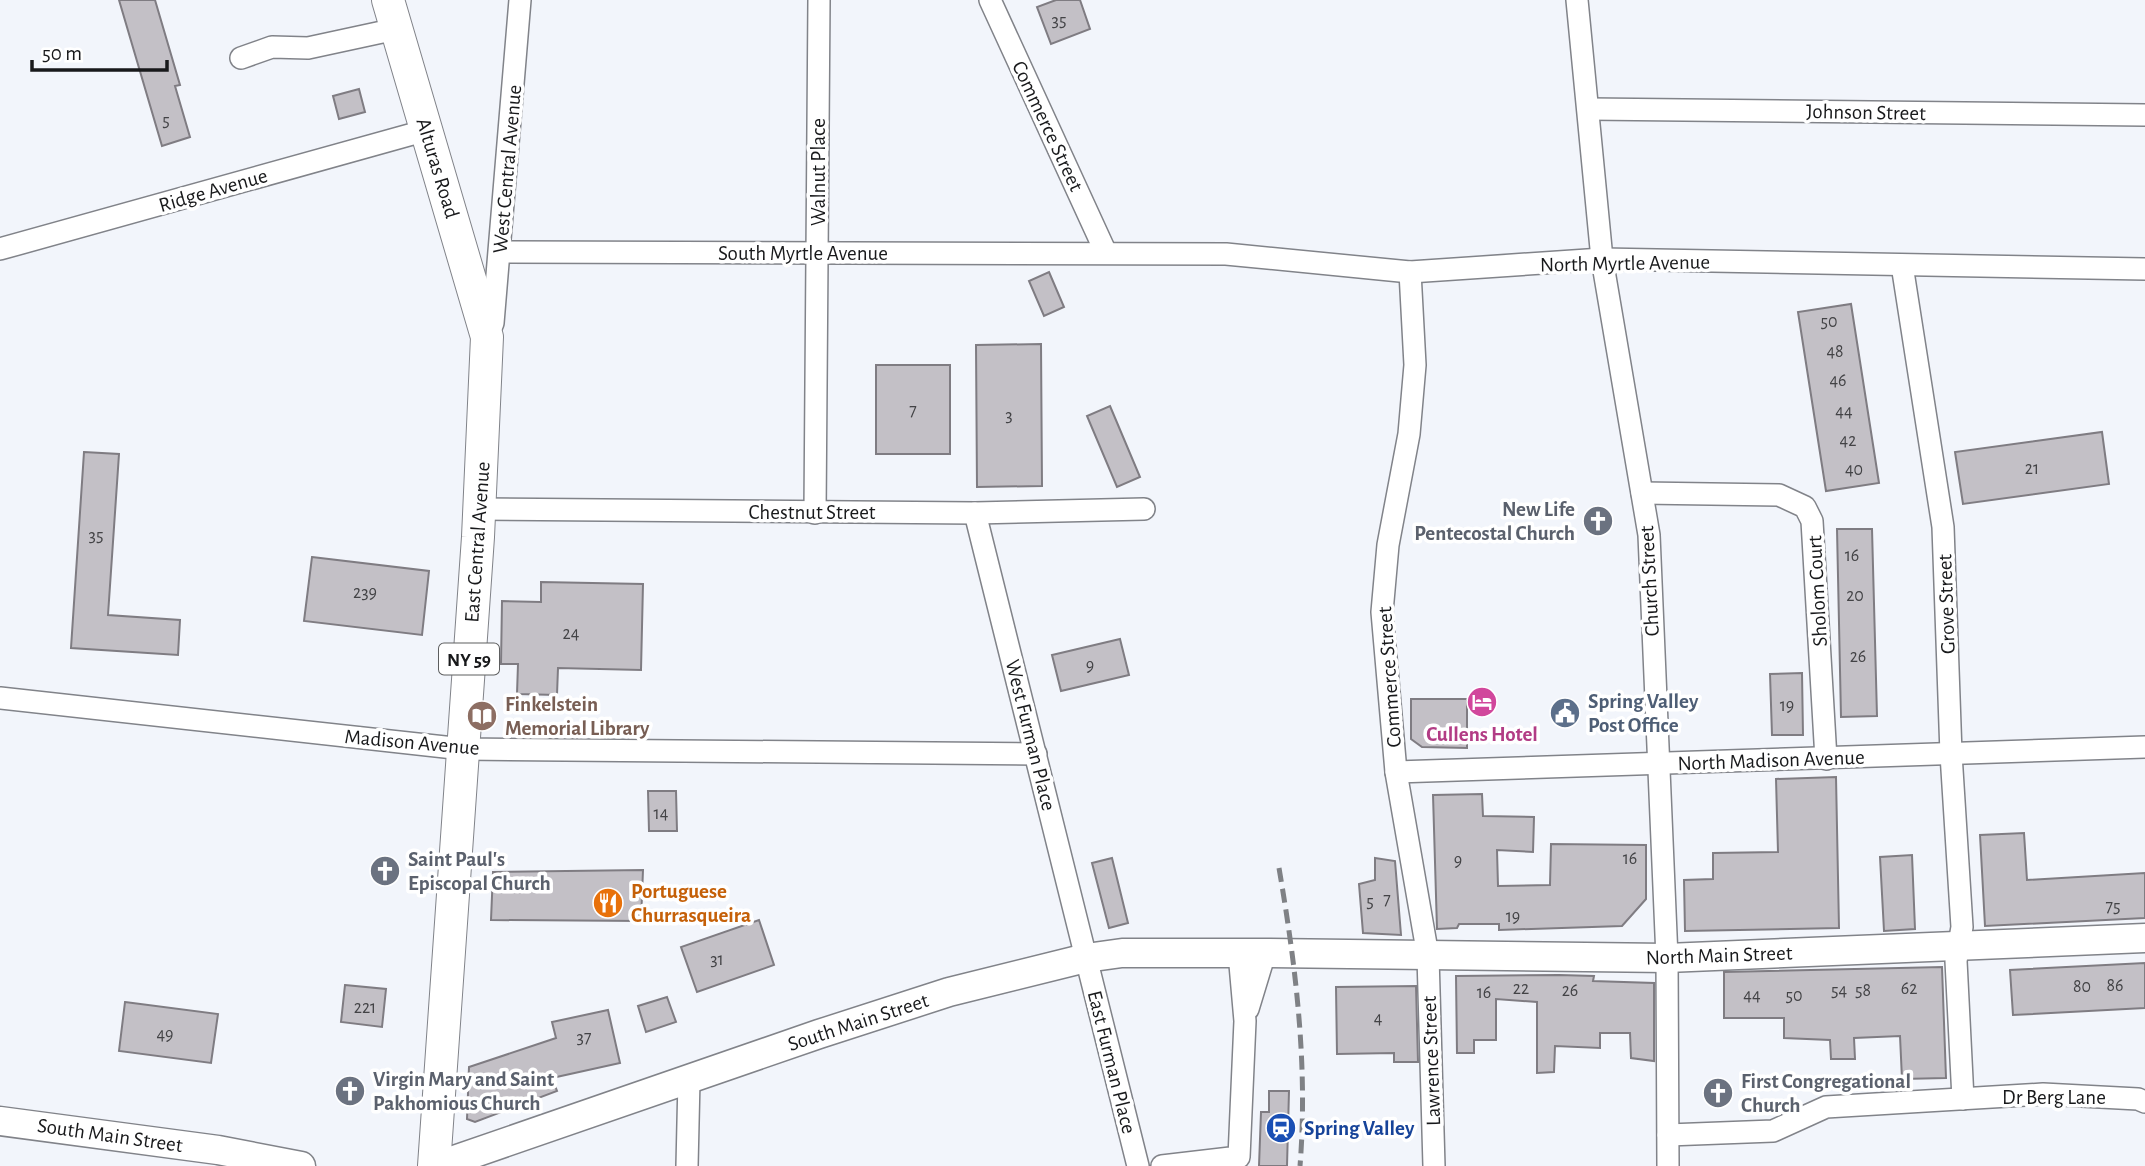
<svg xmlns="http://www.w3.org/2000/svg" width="2145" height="1166" font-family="'Alegreya Sans',sans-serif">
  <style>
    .building { fill: #c3c0c6; stroke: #7f7c82; stroke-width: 2 }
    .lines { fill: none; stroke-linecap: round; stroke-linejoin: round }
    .street-casing { stroke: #818389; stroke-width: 24 }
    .secondary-casing { stroke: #818389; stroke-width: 31 }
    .primary-casing { stroke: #818389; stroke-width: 34 }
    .street { stroke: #fff; stroke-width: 21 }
    .secondary { stroke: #fff; stroke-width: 28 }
    .primary { stroke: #fff; stroke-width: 32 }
    .rail { stroke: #7f8185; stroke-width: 5; stroke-dasharray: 14 7; stroke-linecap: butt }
    .labels { text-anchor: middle; stroke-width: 7; stroke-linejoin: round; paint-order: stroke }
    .number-label { font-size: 18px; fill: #434346 }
    .shield { fill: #fff; stroke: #5d5e5f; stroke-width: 2 }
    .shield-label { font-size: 19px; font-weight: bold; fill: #18191b }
    .street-label { font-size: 21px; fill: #18191b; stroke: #fff }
    .worship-label { font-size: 21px; font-weight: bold; fill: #5b616d; stroke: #fff; text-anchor: start }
    .service-label { font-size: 21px; font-weight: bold; fill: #4e5e75; stroke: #fff; text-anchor: start }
    .education-label { font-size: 21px; font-weight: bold; fill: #785e54; stroke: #fff; text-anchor: start }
    .hotel-label { font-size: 21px; font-weight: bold; fill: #b23c85; stroke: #fff }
    .food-label { font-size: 21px; font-weight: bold; fill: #c56008; stroke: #fff; text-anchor: start }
    .transit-label { font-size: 21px; font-weight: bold; fill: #164399; stroke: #fff; text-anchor: start }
  </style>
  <rect width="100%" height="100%" fill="#f2f5fb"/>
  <g class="building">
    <path d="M119,0h36l25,85 -5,1 15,51 -28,9z"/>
    <path d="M1056,0h24l10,29 -39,15 -14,-37z"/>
    <path d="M359,89l6,23 -26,7 -6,-23z"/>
    <path d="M1049,272l15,35 -20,9 -15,-35z"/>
    <path d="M1851,304l28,179 -53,8 -28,-179z"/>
    <path d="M1041,344l1,142 -65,1 -1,-142z"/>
    <rect x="876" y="365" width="74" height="89"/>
    <path d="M1110,406l30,71 -23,10 -30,-71z"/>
    <path d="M2102,432l7,52 -146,20 -8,-52z"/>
    <path d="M84,452l35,2 -11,161 72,5 -2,35 -107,-7z"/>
    <path d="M1837,529h35l5,187 -36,1z"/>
    <path d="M312,557l117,14 -7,64 -118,-14z"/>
    <path d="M541,582l102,2 -2,86 -83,-2 -1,27 -40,-1 1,-30h-17l1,-63 39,1z"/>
    <path d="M1120,639l9,36 -68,16 -9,-36z"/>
    <path d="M1802,673l1,62h-31l-2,-61z"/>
    <path d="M1411,699h56v49l-45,-1 -11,-8z"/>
    <path d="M1836,777l3,151 -154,3 -1,-51 29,-1v-26l65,-1 -2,-73z"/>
    <path d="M648,791h28l1,40h-28z"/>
    <path d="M1482,794l1,22 51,1 -1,35 -36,-2 1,36 52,-1 1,-41 95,1v54l-24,27 -123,4v-6h-40l-2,4 -20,1 -4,-134z"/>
    <path d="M2024,833l3,47 118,-7v45l-160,8 -5,-91z"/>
    <path d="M1912,855l3,74 -31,2 -4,-74z"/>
    <path d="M1112,858l16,65 -19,5 -17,-65z"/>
    <path d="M1375,858l20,3 6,74 -38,-2 -4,-49 16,-4z"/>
    <path d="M643,870l-2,51 -150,-1 2,-48z"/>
    <path d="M759,920l15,45 -77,27 -16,-45z"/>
    <path d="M2145,963v45l-132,7 -3,-45z"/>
    <path d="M1942,967l4,111 -44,1 -2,-43 -46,2 1,21h-24l-1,-19 -46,-2v-20h-60v-46z"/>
    <path d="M1559,975l35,1 -1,5 61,2v78l-23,-3 -1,-25h-30v15l-45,-2 -1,26 -17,1v-71l-41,-3v41h-22v13h-17l-1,-77z"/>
    <path d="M345,985l41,4 -4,38 -41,-5z"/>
    <path d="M1416,986l2,76h-24v-9l-57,1 -1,-67z"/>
    <path d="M667,997l9,25 -30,10 -8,-26z"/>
    <path d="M125,1002l93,12 -7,49 -92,-12z"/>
    <path d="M608,1010l12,53 -68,15 5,13 -82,31 -8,-3 2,-52 87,-29 -4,-16z"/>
    <path d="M1269,1091h20l-2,75h-28l2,-54h8z"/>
  </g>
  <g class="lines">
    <g class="street-casing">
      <g id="street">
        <path d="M990,0l116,253"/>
        <path d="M1577,0l25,259 47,276 18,423 1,208"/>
        <path d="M241,58l31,-11 36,1 88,-19"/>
        <path d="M1588,109l557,6"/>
        <path d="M0,249l427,-119"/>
        <path d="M500,252l726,2 184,18 192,-13 543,10"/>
        <path d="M1902,265l41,262 8,227 11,173 -6,34 7,138"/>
        <path d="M1410,272l5,93 -6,69 -21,111 -6,67 14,160 32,184 6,210"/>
        <path d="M488,335l5,-12 27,-323"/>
        <path d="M1642,493l137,2 26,12 7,14 14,238"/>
        <path d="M479,509l496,4 169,-4"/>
        <path d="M815,513l4,-513"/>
        <path d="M975,513l163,653"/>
        <path d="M0,698l463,51 573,5"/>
        <path d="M1396,772l749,-25"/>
        <path d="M1248,1009l17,-56"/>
        <path d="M1668,1135l105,-4 53,-24 217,-13 95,5 7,3"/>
        <path d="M687,1166l2,-86"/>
        <path d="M1162,1166l77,-9 6,-136 -6,-68"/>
      </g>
    </g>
    <g class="secondary-casing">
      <g id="secondary">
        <path d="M0,1121l218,29 83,16"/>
        <path d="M437,1166l382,-132 130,-42 137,-34 36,-5h143l402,5 478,-20"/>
      </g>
    </g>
    <g class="primary-casing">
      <path id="primary" d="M388,0l99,337 -9,200 -44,629"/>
    </g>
    <use href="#street" class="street"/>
    <use href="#secondary" class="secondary"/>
    <use href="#primary" class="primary"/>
    <path class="rail" d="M1279,868c17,99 29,198 21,298"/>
  </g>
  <defs>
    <g id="church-disc" transform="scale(1.575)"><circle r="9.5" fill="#6b7280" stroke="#fff"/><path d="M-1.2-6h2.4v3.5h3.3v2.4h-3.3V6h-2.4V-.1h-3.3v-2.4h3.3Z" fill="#fff"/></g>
    <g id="hotel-disc" transform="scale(1.575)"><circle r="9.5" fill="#d1479c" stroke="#fff"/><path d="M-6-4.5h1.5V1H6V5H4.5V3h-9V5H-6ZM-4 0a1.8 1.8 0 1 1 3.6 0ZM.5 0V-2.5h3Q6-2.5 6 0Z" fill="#fff"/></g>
    <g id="civic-disc" transform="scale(1.575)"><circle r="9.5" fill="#5c6f8a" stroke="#fff"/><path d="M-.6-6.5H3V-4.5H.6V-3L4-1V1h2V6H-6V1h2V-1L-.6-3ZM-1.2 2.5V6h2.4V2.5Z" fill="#fff"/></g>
    <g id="library-disc" transform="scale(1.575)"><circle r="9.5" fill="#8d6e63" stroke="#fff"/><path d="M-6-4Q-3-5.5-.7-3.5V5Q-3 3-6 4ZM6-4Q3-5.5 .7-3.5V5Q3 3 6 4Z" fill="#fff"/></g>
    <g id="restaurant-disc" transform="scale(1.575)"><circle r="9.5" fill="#e8710a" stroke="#fff"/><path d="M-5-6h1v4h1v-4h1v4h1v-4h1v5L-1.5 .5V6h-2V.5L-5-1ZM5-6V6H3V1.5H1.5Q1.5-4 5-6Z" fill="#fff"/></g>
    <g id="station-disc" transform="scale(1.575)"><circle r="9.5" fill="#1a4fb4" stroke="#fff"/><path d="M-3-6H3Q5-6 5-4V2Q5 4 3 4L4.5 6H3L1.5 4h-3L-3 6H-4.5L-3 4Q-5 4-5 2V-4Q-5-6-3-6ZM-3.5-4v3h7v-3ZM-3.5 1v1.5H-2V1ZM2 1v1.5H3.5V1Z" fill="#fff"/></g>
  </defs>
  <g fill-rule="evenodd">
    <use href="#church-disc" x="1598" y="521"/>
    <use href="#hotel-disc" x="1482" y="702"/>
    <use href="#civic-disc" x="1565" y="713"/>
    <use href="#library-disc" x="482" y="716"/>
    <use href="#church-disc" x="385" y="871"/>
    <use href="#restaurant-disc" x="608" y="903"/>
    <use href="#church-disc" x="350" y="1091"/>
    <use href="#church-disc" x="1718" y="1093"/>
    <use href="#station-disc" x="1281" y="1128"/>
  </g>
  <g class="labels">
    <g class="number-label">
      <text x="1059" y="26">35</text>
      <text x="166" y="126">5</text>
      <text x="1829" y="327">50</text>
      <text x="1835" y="357">48</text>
      <text x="1838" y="386">46</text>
      <text x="913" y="416">7</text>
      <text x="1844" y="417">44</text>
      <text x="1009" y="421">3</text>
      <text x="1848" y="446">42</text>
      <text x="2032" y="474">21</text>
      <text x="1854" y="475">40</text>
      <text x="96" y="541">35</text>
      <text x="1852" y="561">16</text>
      <text x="365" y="598">239</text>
      <text x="1855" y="601">20</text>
      <text x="571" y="639">24</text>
      <text x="1858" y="662">26</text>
      <text x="1090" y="671">9</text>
      <text x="1787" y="711">19</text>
      <text x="661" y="819">14</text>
      <text x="1630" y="864">16</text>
      <text x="1458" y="866">9</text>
      <text x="1387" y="905">7</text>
      <text x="1370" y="907">5</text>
      <text x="2113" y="912">75</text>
      <text x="1513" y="922">19</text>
      <text x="717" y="965">31</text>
      <text x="2115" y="991">86</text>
      <text x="2082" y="992">80</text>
      <text x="1521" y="994">22</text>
      <text x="1909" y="994">62</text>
      <text x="1570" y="996">26</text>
      <text x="1839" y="996">54</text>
      <text x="1863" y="996">58</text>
      <text x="1484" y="998">16</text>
      <text x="1752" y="1001">44</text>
      <text x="1794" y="1001">50</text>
      <text x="365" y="1013">221</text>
      <text x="1378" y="1024">4</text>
      <text x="165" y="1040">49</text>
      <text x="584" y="1043">37</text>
    </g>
    <rect class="shield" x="439" y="643.5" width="60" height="31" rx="5"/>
    <g class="shield-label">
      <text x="469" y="666">NY 59</text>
    </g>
    <g class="street-label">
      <text transform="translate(1866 112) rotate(1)" y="7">Johnson Street</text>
      <text transform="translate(1048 126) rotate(65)" y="7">Commerce Street</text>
      <text transform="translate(438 168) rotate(73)" y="7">Alturas Road</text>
      <text transform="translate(507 169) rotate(-85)" y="7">West Central Avenue</text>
      <text transform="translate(818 172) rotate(-90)" y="7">Walnut Place</text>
      <text transform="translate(213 190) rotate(-16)" y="7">Ridge Avenue</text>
      <text x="803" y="260">South Myrtle Avenue</text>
      <text transform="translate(1625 263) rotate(-1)" y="7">North Myrtle Avenue</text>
      <text x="812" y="519">Chestnut Street</text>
      <text transform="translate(477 542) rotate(-86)" y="7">East Central Avenue</text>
      <text transform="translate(1649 581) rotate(-93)" y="7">Church Street</text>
      <text transform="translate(1817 591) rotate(-93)" y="7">Sholom Court</text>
      <text transform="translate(1946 604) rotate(-92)" y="7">Grove Street</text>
      <text transform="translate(1389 677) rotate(-94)" y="7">Commerce Street</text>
      <text transform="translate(1031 735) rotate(76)" y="7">West Furman Place</text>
      <text transform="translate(412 742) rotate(5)" y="7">Madison Avenue</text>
      <text transform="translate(1771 760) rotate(-2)" y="7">North Madison Avenue</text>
      <text transform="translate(1719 955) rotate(-2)" y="7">North Main Street</text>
      <text transform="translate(858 1022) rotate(-18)" y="7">South Main Street</text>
      <text transform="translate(1431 1061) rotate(-92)" y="7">Lawrence Street</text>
      <text transform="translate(1112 1062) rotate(76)" y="7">East Furman Place</text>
      <text x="2054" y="1104">Dr Berg Lane</text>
      <text transform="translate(110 1135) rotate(8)" y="7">South Main Street</text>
    </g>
    <g class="worship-label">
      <text x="1575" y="516" text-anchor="end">New Life<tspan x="1575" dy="24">Pentecostal Church</tspan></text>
      <text x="408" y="866">Saint Paul's<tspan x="408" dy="24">Episcopal Church</tspan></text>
      <text x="373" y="1086">Virgin Mary and Saint<tspan x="373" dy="24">Pakhomious Church</tspan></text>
      <text x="1741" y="1088">First Congregational<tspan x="1741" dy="24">Church</tspan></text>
    </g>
    <g class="service-label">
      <text x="1588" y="708">Spring Valley<tspan x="1588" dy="24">Post Office</tspan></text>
    </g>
    <g class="education-label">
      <text x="505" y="711">Finkelstein<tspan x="505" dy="24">Memorial Library</tspan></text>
    </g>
    <g class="hotel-label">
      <text x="1482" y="741">Cullens Hotel</text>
    </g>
    <g class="food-label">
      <text x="631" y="898">Portuguese<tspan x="631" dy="24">Churrasqueira</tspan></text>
    </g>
    <g class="transit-label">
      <text x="1304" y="1135">Spring Valley</text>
    </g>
  </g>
  <path d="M32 60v10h135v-10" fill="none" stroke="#18191b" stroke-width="3.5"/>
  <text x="42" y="60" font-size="21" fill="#18191b" stroke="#ffffff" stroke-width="5" paint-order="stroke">50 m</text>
</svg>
